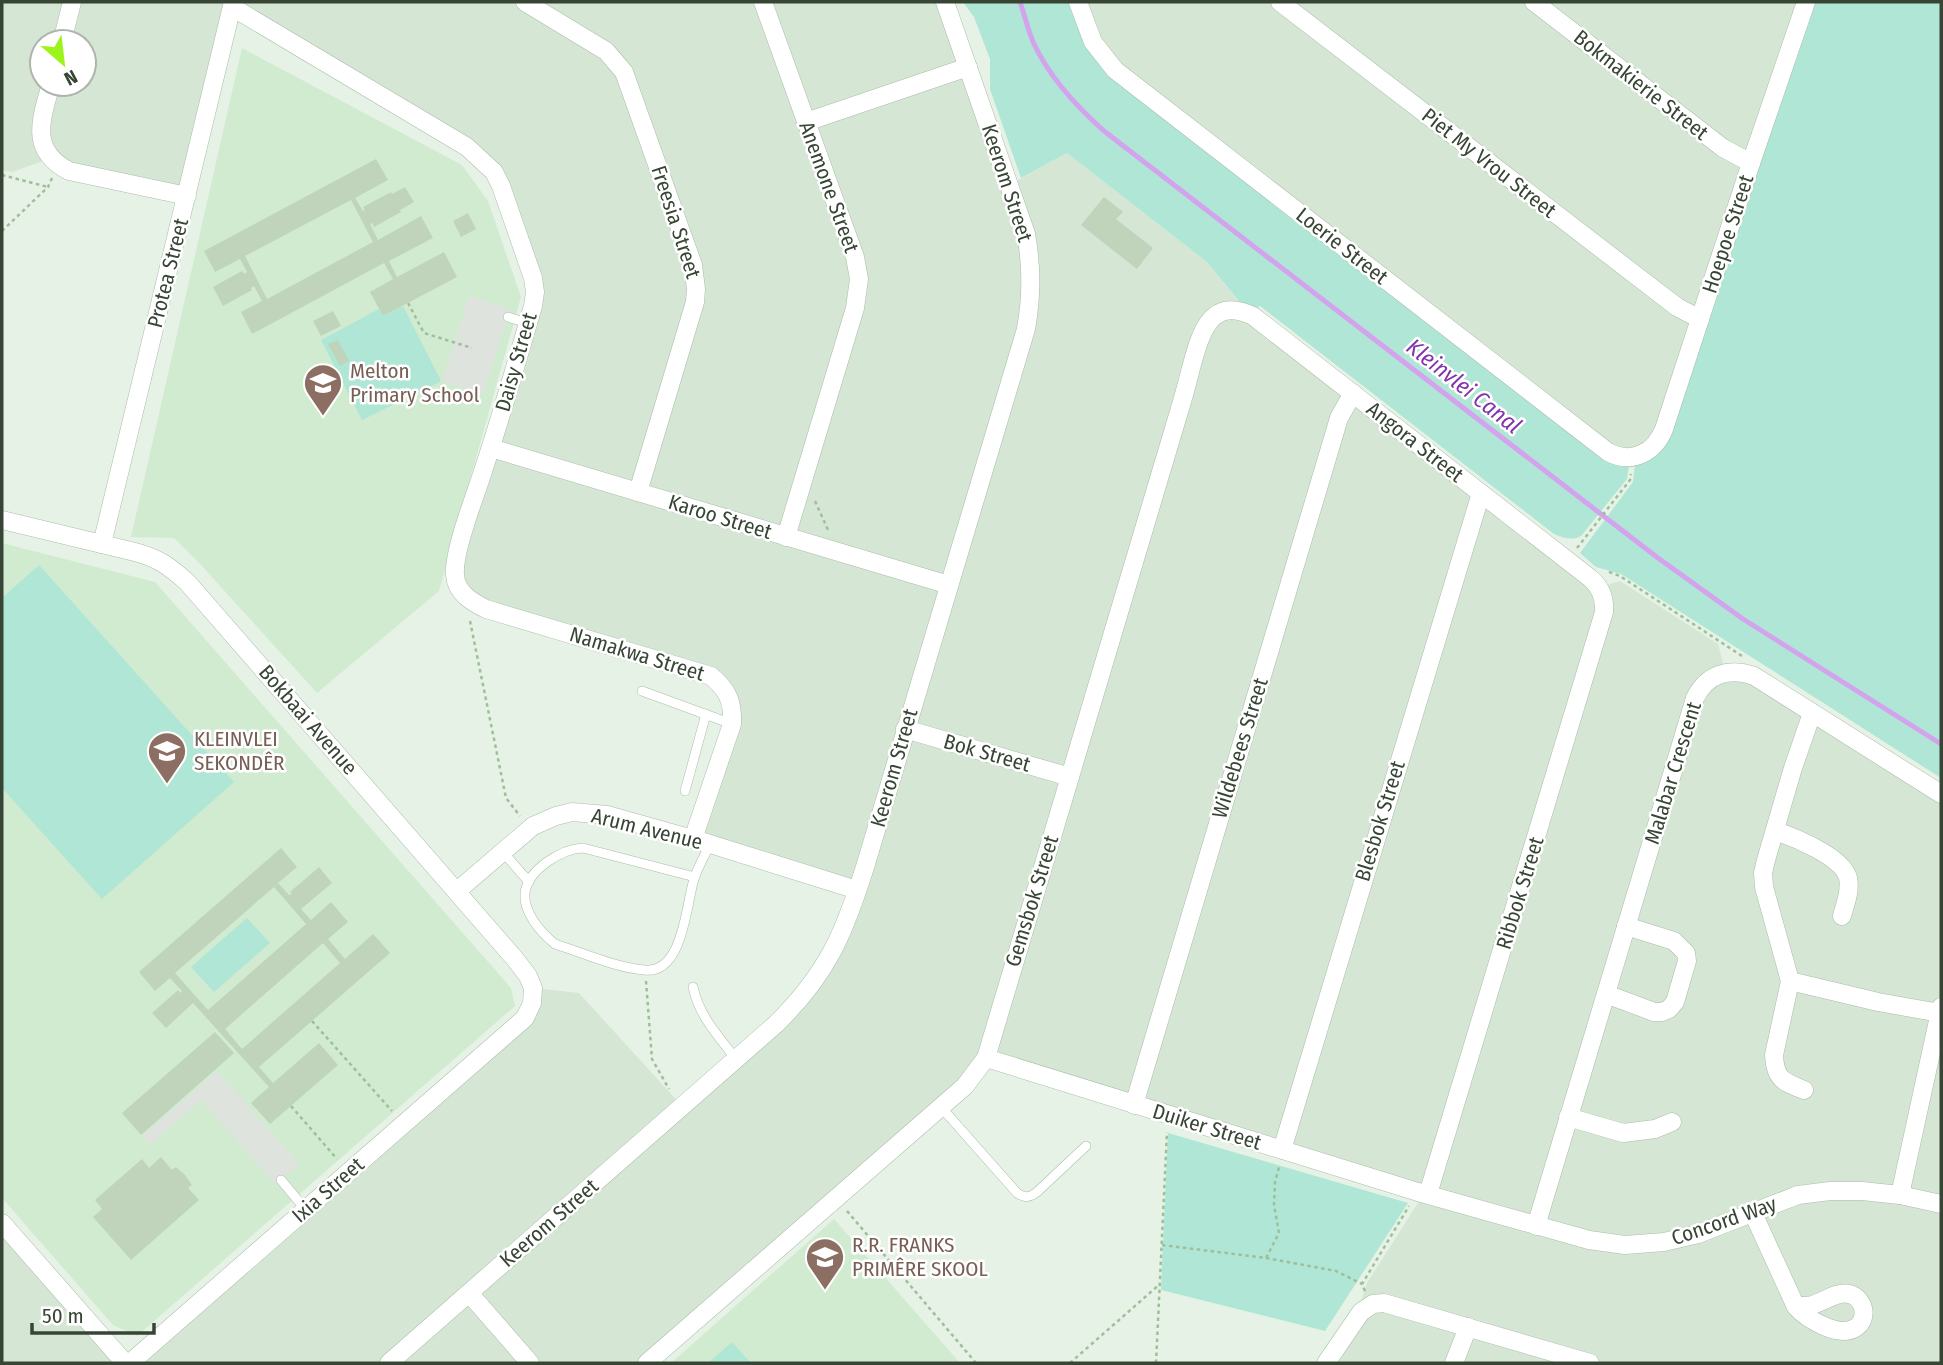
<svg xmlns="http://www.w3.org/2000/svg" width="1943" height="1365" font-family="'Fira Sans Condensed',sans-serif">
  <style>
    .residential { fill: #d5e6d4; fill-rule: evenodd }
    .education { fill: #d1ebd0 }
    .green { fill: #afe6d5 }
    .parking { fill: #dfe3de }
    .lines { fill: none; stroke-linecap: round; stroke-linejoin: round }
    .stream { stroke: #d4a3ee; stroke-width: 5 }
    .building { fill: #bfd4bb; fill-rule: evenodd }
    .service-casing { stroke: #aabda9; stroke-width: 10 }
    .minor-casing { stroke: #aabda9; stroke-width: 19 }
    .path { stroke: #9ebf9a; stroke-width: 2.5; stroke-dasharray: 3.5 3.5; stroke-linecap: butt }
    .service { stroke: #fff; stroke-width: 9 }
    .minor { stroke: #fff; stroke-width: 18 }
    .labels { text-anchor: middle; stroke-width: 5; stroke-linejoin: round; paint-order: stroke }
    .street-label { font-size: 21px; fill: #374535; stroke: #fff }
    .education-label { font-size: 21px; fill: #785e54; stroke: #fff; text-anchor: start }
    .water-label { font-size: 23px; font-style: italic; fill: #8532ad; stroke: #fff }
  </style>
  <rect width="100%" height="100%" fill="#e6f2e6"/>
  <g class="residential">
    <path d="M2,2h944l65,182 56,-31 140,109 38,48 355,277 20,-6 98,63 7,27 10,-1 206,120v573h-616l31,-47 11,-33 58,-91 -440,-135 -340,306h-513l394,-344 8,-31 45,5 104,114 115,-103 59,-116 -165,-50 38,-114 -9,-37 -235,-77 -32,-32 77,-272 -31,-119 -22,-27 -245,-151 -45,189 -140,-39 -35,13 -11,-2zM42,42h42v42h-42z"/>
    <path d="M1079,2h726l-145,433 -36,21 -508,-387z"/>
    <path d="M2,1221l125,142h-125z"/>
  </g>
  <g class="education">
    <path d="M242,48l220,117 26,36 33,96 -82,294 -122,102 -116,-128 -27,-27 -43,-1z"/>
    <path d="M2,543l153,39 356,406 4,18 -378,330 -24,-11 -111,-127z"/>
    <path d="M834,1219l126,144h-289z"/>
  </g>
  <g class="green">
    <path d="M963,2h107l13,33 546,430 -2,14 -46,57c-9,5 -18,2 -27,-2l-294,-228 -6,4 -12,-5 -35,-43 -140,-109 -46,25 -31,-89v-30l-16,-42z"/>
    <path d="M1812,2h129v776l-320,-204 -25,-7 -16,-14 53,-71 2,-18 8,-2z"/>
    <path d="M403,306l37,73v3l-78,38 -41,-80 58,-31 4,7z"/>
    <path d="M39,565l195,217 -132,117 -100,-111v-190z"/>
    <path d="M247,918l23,25 -56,49 -23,-25z"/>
    <path d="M1168,1133l240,70 -83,128 -164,-41z"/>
    <path d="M732,1342l19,21h-43z"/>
  </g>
  <g class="parking">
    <path d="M469,296l41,13 -27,85 -41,-13z"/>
    <path d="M217,1071l82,93 -23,21 -75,-85 -51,45 -8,-9z"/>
  </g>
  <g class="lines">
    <path class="stream" d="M1020,2c5,14 8,29 14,42 16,34 42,62 70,87l554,427 85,61 198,125"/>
  </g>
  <g class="building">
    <path d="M376,159l12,21 -33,18 8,13 2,-1 -2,-3 28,-15 1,2 13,-7 9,15 -14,8 1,2 -27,15 -2,-4 -2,1 8,16 43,-24 12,22 -44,23 8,16 47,-25 13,25 -74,39 -13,-24 23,-13 -9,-16 -132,71 -11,-22 21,-11 -8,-15 -3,2 1,2 -29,16 -10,-19 29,-16 2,3 3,-2 -7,-13 -25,13 -11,-21zM351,200l22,42 -106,57 -22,-43z"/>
    <path d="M1104,197l19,15 -7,7 37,29 -16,21 -56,-44z"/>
    <path d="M468,213l8,16 -15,8 -8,-16z"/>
    <path d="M333,311l8,15 -20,10 -8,-15z"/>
    <path d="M338,340l11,21 -9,5 -12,-22z"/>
    <path d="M281,848l16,19 -19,16 11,12 3,-1 -2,-2 29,-25 13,16 -31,26 10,11 20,-18 17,20 -20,17 17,20 28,-25 17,19 -131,114 14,16 46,-40 19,22 -68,59 -19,-21 18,-16 -76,-84 -27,25 -14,-15 26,-23 2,3 2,-2 -12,-13 -15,13 -16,-19zM274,887l32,37 -98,86 -33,-37zM323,943l17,20 -98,86 -17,-20z"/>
    <path d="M215,1032l19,21 -93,82 -19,-22z"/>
    <path d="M161,1157l11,13 4,-3 9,8 7,10 -4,3 11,12 -68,60 -38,-43 9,-8 -7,-9 47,-41 7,9z"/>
  </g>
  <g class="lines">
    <g class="service-casing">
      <g id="service">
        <path d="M508,317l19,6"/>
        <path d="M642,691l90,33"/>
        <path d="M685,791l21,-77"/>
        <path d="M503,852l26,30"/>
        <path d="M695,877l-112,-29c-21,1 -55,21 -58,45 -2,19 16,40 30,51 28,9 59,23 89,26 39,5 42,-65 50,-91 4,-12 11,-24 16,-35"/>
        <path d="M693,987c6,29 26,50 43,72"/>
        <path d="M941,1107l76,86c8,5 12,5 20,-1l49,-46"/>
        <path d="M281,1180l25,30"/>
      </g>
    </g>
    <g class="minor-casing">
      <g id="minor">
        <path d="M525,2l81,49 18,21 69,193 3,24 -1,13 -57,190"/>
        <path d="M763,2l92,255 4,22 -4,29 -69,229"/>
        <path d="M1078,2l15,40 22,28 493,382c24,13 47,0 56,-23l87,-266 55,-161"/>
        <path d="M1280,2l397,305 23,12"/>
        <path d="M1534,2l189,146 28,15"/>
        <path d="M232,7l235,140 27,25 7,14 32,92 2,14 -2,14c-16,55 -32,111 -50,165 -8,26 -30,80 -28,104 1,18 17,27 31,34l225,67c17,14 22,26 21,48l-39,115"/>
        <path d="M62,42l10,-40"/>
        <path d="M51,84c-10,36 -22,66 18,87l118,25"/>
        <path d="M806,122l162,-55"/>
        <path d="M491,448l458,137"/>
        <path d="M2,520l133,32c23,6 34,14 52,30l328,377 13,17 5,12 -1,15 -7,15 -395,345"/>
        <path d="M102,544l131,-542"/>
        <path d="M905,729l165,48"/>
        <path d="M1775,831c19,6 68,26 73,47 3,12 -3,27 -6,38"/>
        <path d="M457,891l76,-65 23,-10 16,-4 35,3 103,29 147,46"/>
        <path d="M1790,981l88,21 62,11"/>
        <path d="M1606,994l48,18h8l7,-3 6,-7 12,-41 -1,-8 -12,-12 -48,-15"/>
        <path d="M986,1058l432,134 171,48 36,5 39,-3 34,-8 100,-39 32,-4h32l38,4 41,9"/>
        <path d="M1804,1090c-21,-8 -29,-11 -30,-35l16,-74 -26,-94 -1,-14 3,-13 27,-92 19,-55"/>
        <path d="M1134,1105l205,-687 14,-25"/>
        <path d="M1568,1117l55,16 32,-4 17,-7"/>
        <path d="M1282,1150l199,-657"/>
        <path d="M1900,1195l41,-188"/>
        <path d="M1753,1213l43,94c11,12 42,31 59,21 14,-8 10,-30 -6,-34 -12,-3 -25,8 -37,11 -5,1 -11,1 -16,2"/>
        <path d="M2,1223l123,140"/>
        <path d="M1536,1226l159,-528c12,-24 34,-31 59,-22l187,118"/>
        <path d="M469,1293l61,70"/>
        <path d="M389,1363l387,-339c51,-50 68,-90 89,-157l161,-538c6,-33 6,-62 0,-95l-81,-232"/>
        <path d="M647,1363l318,-277 21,-28 192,-643c5,-16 9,-31 13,-47 9,-32 18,-73 62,-52l337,262c11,9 15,20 14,34l-176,582"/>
        <path d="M1326,1363l35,-51 12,-8 11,-1 206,60"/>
        <path d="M1454,1363l14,-36"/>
      </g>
    </g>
    <g class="path">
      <path d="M2,175l46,12"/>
      <path d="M2,231l46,-44 4,-9"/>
      <path d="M408,303l16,30 48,15"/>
      <path d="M815,501l13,29"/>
      <path d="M1577,548l53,-68 1,-6"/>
      <path d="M1609,572l11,4 122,80"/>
      <path d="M470,621l36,177 14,18"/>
      <path d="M646,981l6,78 17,30"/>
      <path d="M312,1021l80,90"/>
      <path d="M291,1106l46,53"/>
      <path d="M847,1211l129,152"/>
      <path d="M1162,1245l104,13 13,-25 -5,-28 1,-23 4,-15"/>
      <path d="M1266,1258l70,13 26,13"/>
      <path d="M1365,1291l-3,-7 47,-78"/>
      <path d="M1070,1363l90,-79"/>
      <path d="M1156,1363l11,-231"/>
    </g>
    <use href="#service" class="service"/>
    <use href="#minor" class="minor"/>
  </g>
  <defs>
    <g id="school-pin" transform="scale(2.0125)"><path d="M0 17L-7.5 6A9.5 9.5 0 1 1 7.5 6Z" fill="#8d6e63" stroke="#fff"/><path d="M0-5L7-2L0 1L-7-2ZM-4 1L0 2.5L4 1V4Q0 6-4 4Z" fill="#fff"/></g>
  </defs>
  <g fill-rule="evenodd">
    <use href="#school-pin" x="323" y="383"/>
    <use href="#school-pin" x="167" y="751"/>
    <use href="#school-pin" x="825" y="1257"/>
  </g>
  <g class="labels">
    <g class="street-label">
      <text transform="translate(1641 85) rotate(38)" y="7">Bokmakierie Street</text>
      <text transform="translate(1489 163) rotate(38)" y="7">Piet My Vrou Street</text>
      <text transform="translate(1007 183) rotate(72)" y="7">Keerom Street</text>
      <text transform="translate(829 187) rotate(70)" y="7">Anemone Street</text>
      <text transform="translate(676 222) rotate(72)" y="7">Freesia Street</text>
      <text transform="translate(1728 234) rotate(-72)" y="7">Hoepoe Street</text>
      <text transform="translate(1342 246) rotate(38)" y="7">Loerie Street</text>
      <text transform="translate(168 273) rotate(-76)" y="7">Protea Street</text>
      <text transform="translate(516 362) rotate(-74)" y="7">Daisy Street</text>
      <text transform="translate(1415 442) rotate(38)" y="7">Angora Street</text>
      <text transform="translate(720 517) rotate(17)" y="7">Karoo Street</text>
      <text transform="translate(637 654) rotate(17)" y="7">Namakwa Street</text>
      <text transform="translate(308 720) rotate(49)" y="7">Bokbaai Avenue</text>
      <text transform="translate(1240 748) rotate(-73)" y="7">Wildebees Street</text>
      <text transform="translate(987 753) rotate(16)" y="7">Bok Street</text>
      <text transform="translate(894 768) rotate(-74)" y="7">Keerom Street</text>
      <text transform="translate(1673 773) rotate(-73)" y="7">Malabar Crescent</text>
      <text transform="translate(1380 821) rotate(-73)" y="7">Blesbok Street</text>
      <text transform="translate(647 829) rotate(14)" y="7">Arum Avenue</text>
      <text transform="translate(1520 893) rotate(-73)" y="7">Ribbok Street</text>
      <text transform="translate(1032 901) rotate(-73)" y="7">Gemsbok Street</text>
      <text transform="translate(1207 1127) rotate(17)" y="7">Duiker Street</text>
      <text transform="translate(328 1190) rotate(-41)" y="7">Ixia Street</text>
      <text transform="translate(1724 1221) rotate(-19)" y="7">Concord Way</text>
      <text transform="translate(549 1223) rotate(-41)" y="7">Keerom Street</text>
    </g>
    <g class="education-label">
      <text x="350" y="378">Melton<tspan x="350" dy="24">Primary School</tspan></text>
      <text x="194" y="746">KLEINVLEI<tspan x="194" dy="24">SEKONDÊR</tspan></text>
      <text x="852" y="1252">R.R. FRANKS<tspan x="852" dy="24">PRIMÊRE SKOOL</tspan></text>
    </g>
    <g class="water-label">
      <text transform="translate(1464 386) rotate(38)" y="8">Kleinvlei Canal</text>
    </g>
  </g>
  <rect width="1943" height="1365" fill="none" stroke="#374535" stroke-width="7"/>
  <g transform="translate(63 63) rotate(152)"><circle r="33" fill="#ffffff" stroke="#afb5ae" stroke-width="2"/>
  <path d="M0-5L12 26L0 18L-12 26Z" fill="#9df41b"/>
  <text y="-10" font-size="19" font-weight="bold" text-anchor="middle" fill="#374535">N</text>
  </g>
  <path d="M32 1323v10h122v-10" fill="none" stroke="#374535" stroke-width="3.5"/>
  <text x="42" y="1323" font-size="21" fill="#374535" stroke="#ffffff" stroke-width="5" paint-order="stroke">50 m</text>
</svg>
